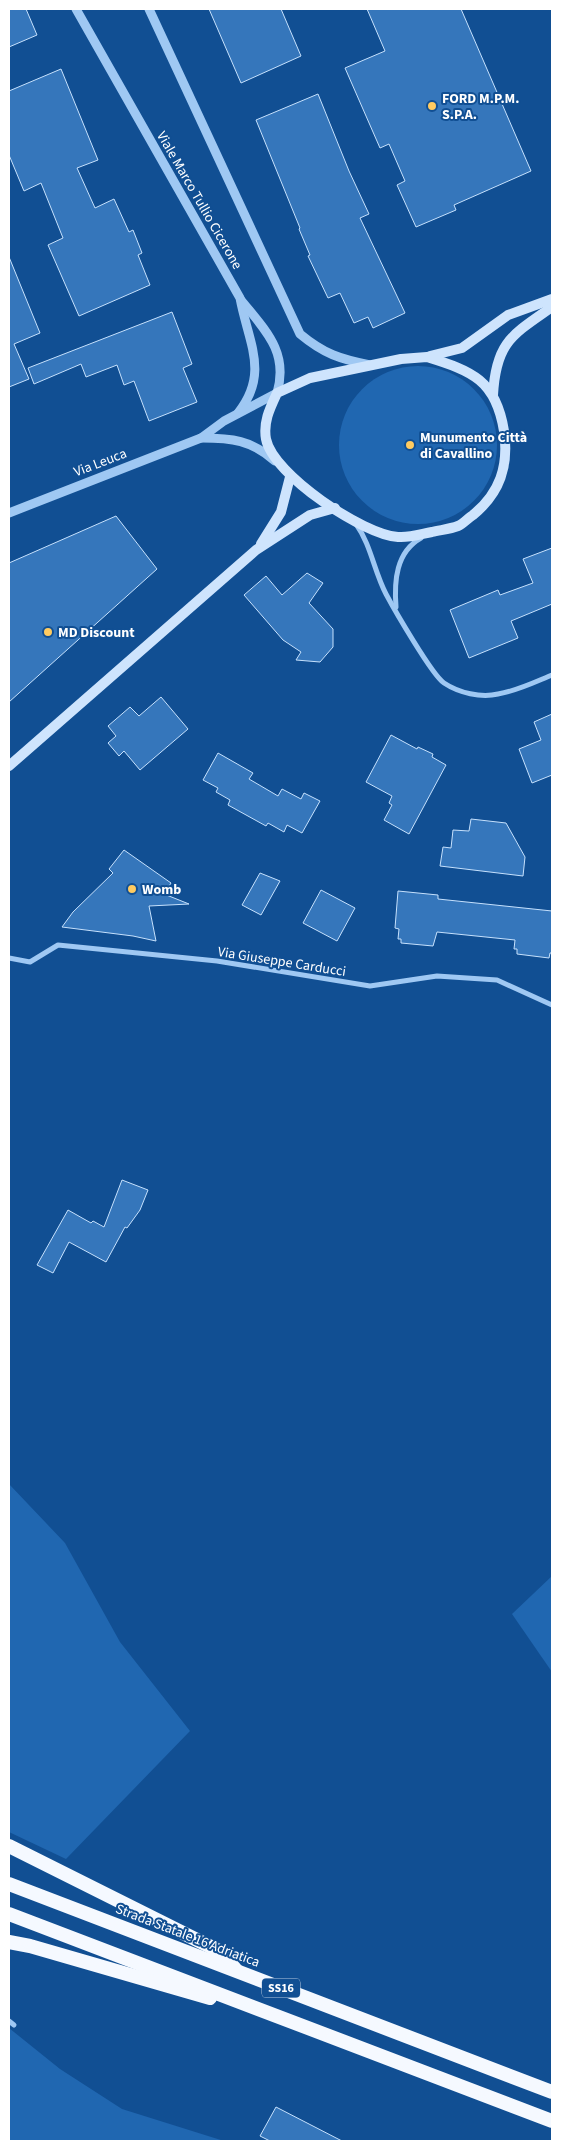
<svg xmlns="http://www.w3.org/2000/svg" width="561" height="2150" font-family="'Source Sans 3',sans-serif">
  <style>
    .green { fill: #2067b1 }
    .building { fill: #3576bb; stroke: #c6e1fd }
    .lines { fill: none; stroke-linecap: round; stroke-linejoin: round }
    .minor { stroke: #9fc8f3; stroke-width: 5 }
    .tertiary { stroke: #9fc8f3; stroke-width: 9 }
    .secondary { stroke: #cee4fd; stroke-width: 10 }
    .trunk { stroke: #f5f9ff; stroke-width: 14 }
    .poi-dot { fill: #ffcb61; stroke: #114f93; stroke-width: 2 }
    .labels { text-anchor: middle; stroke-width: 4; stroke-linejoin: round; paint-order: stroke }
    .shield { fill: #114f93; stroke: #b8cadf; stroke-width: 1 }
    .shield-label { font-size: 12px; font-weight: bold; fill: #fff }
    .poi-label { font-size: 14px; font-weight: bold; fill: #fff; stroke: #114f93; text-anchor: start }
    .street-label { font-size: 14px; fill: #fff; stroke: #114f93 }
  </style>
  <rect width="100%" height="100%" fill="#114f93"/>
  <g class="green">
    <circle cx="418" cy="445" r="79"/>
    <path d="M9,1484l56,59 55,99 70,89 -124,128 -57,-27z"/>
    <path d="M552,1576v96l-40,-58z"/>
    <path d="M9,2028l51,41 62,40 102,32h-215z"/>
  </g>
  <g class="building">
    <path d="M9,9h17l11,26 -28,12z"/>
    <path d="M209,9h72l20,47 -60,27z"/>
    <path d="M367,9h94l70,162 -77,34 2,5 -40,17 -19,-42 8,-4 -16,-37 -9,4 -35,-80 40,-17z"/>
    <path d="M61,69l37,91 -21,8 18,40 19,-9 15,33 4,-2 9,23 -4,2 12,30 -71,31 -31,-71 15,-7 -22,-55 -17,8 -15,-36v-64z"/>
    <path d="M318,94l31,77 20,43 -9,4 45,95 -32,15 -5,-11 -14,6 -14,-30 -12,5 -20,-42 2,-1 -11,-26 1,-1 -44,-108z"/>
    <path d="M9,257l31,76 -26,11 15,35 -20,8z"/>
    <path d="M172,312l20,52 -9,4 14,34 -48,19 -15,-40 -10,4 -7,-20 -31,12 -5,-13 -47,20 -6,-16z"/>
    <path d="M116,516l41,53 -148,133v-139z"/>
    <path d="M552,548v56l-41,17 7,17 -49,20 -19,-48 48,-20 2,5 33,-12 -10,-24z"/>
    <path d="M307,573l16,10 -14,20 24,26v18l-13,15 -24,-2 5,-8 -18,-12 -39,-45 22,-19 16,19z"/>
    <path d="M161,697l27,32 -48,41 -16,-19 -5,5 -11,-13 8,-7 -8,-10 22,-19 9,9z"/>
    <path d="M552,714v61l-20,8 -13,-34 22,-9 -7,-18z"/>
    <path d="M391,735l26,14 1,-2 15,7 -1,3 14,8 -37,69 -25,-14 8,-15 -3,-2 3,-7 -26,-14z"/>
    <path d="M218,753l35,20 -4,6 29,17 4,-7 19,10 3,-6 16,8 -18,32 -15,-8 -3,7 -16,-9 -2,3 -38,-21 2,-5 -14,-8 2,-4 -15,-8z"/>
    <path d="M471,819l35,4 19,34 -2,19 -83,-10 3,-19 8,1 2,-18 16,1z"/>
    <path d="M124,850l47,33 -7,11 25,10 -40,2 7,35 -23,-5 -71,-9 11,-15 40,-39 -4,-4z"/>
    <path d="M260,873l20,8 -19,34 -19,-10z"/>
    <path d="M321,890l34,18 -18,33 -34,-18z"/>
    <path d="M398,891l40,4v4l114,12v42h-2l-1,5 -32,-4v-5h-3l1,-9 -78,-8 -4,14 -32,-3v-4h-3l1,-10 -4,-1z"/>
    <path d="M122,1180l26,10 -8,20 -13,18 -2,-1 -19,35 -37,-20 -16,31 -16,-8 31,-55 23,13 2,-2 11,6z"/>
    <path d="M276,2107l66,34h-72l-10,-5z"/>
  </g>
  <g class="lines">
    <g class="minor">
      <path d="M356,524c15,21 18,47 30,70 8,15 46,81 58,89 15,10 37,15 54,11 19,-3 37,-12 54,-19"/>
      <path d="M396,607c-2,-26 0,-55 25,-69"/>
      <path d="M9,958l21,4 28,-17 159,16 153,25 67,-10 60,4 55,25"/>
      <path d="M9,2021l5,4"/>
    </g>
    <g class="tertiary">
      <path d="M76,9l164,289c8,44 30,75 -2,115"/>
      <path d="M149,9l151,325c24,20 40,25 70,31"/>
      <path d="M201,438c31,0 50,2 74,23"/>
      <path d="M9,513l192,-75 23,-17 53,-28c12,-41 -12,-63 -36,-93"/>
    </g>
    <g class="secondary">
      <path d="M430,356l32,-8 46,-33 44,-16"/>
      <path d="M427,357c45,14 69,23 77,74 5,35 -4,62 -31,84 -5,3 -10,9 -15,11 -8,3 -18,4 -26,6 -11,2 -22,6 -34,5 -34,-2 -125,-62 -132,-98 -3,-17 4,-31 11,-46l33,-15 91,-19z"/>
      <path d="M493,395c3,-53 19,-60 59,-88"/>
      <path d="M261,544l20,-32 9,-35"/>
      <path d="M9,766l247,-216 54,-35 25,-7"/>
    </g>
    <g class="trunk">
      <path d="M9,1846l212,106 15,18"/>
      <path d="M9,1884l543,208"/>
      <path d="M9,1914l543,207"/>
      <path d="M9,1942l21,4 180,52"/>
    </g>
  </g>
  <g class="poi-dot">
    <circle cx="432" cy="106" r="5"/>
    <circle cx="410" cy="445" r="5"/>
    <circle cx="48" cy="632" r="5"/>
    <circle cx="132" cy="889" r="5"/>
  </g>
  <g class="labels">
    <rect class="shield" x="262" y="1978.5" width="38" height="19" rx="4"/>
    <g class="shield-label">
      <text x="281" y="1992">SS16</text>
    </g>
    <g class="poi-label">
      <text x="442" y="103">FORD M.P.M.<tspan x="442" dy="16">S.P.A.</tspan></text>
      <text x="420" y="442">Munumento Città<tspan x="420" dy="16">di Cavallino</tspan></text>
      <text x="58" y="637">MD Discount</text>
      <text x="142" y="894">Womb</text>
    </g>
    <g class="street-label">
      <text transform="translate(200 200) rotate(60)" y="5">Viale Marco Tullio Cicerone</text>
      <text transform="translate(100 462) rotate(-21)" y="5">Via Leuca</text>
      <text transform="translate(282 961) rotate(9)" y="5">Via Giuseppe Carducci</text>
      <text transform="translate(188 1935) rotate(21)" y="5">Strada Statale 16 Adriatica</text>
    </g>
  </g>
  <rect width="561" height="2150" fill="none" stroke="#ffffff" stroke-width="20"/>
</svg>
